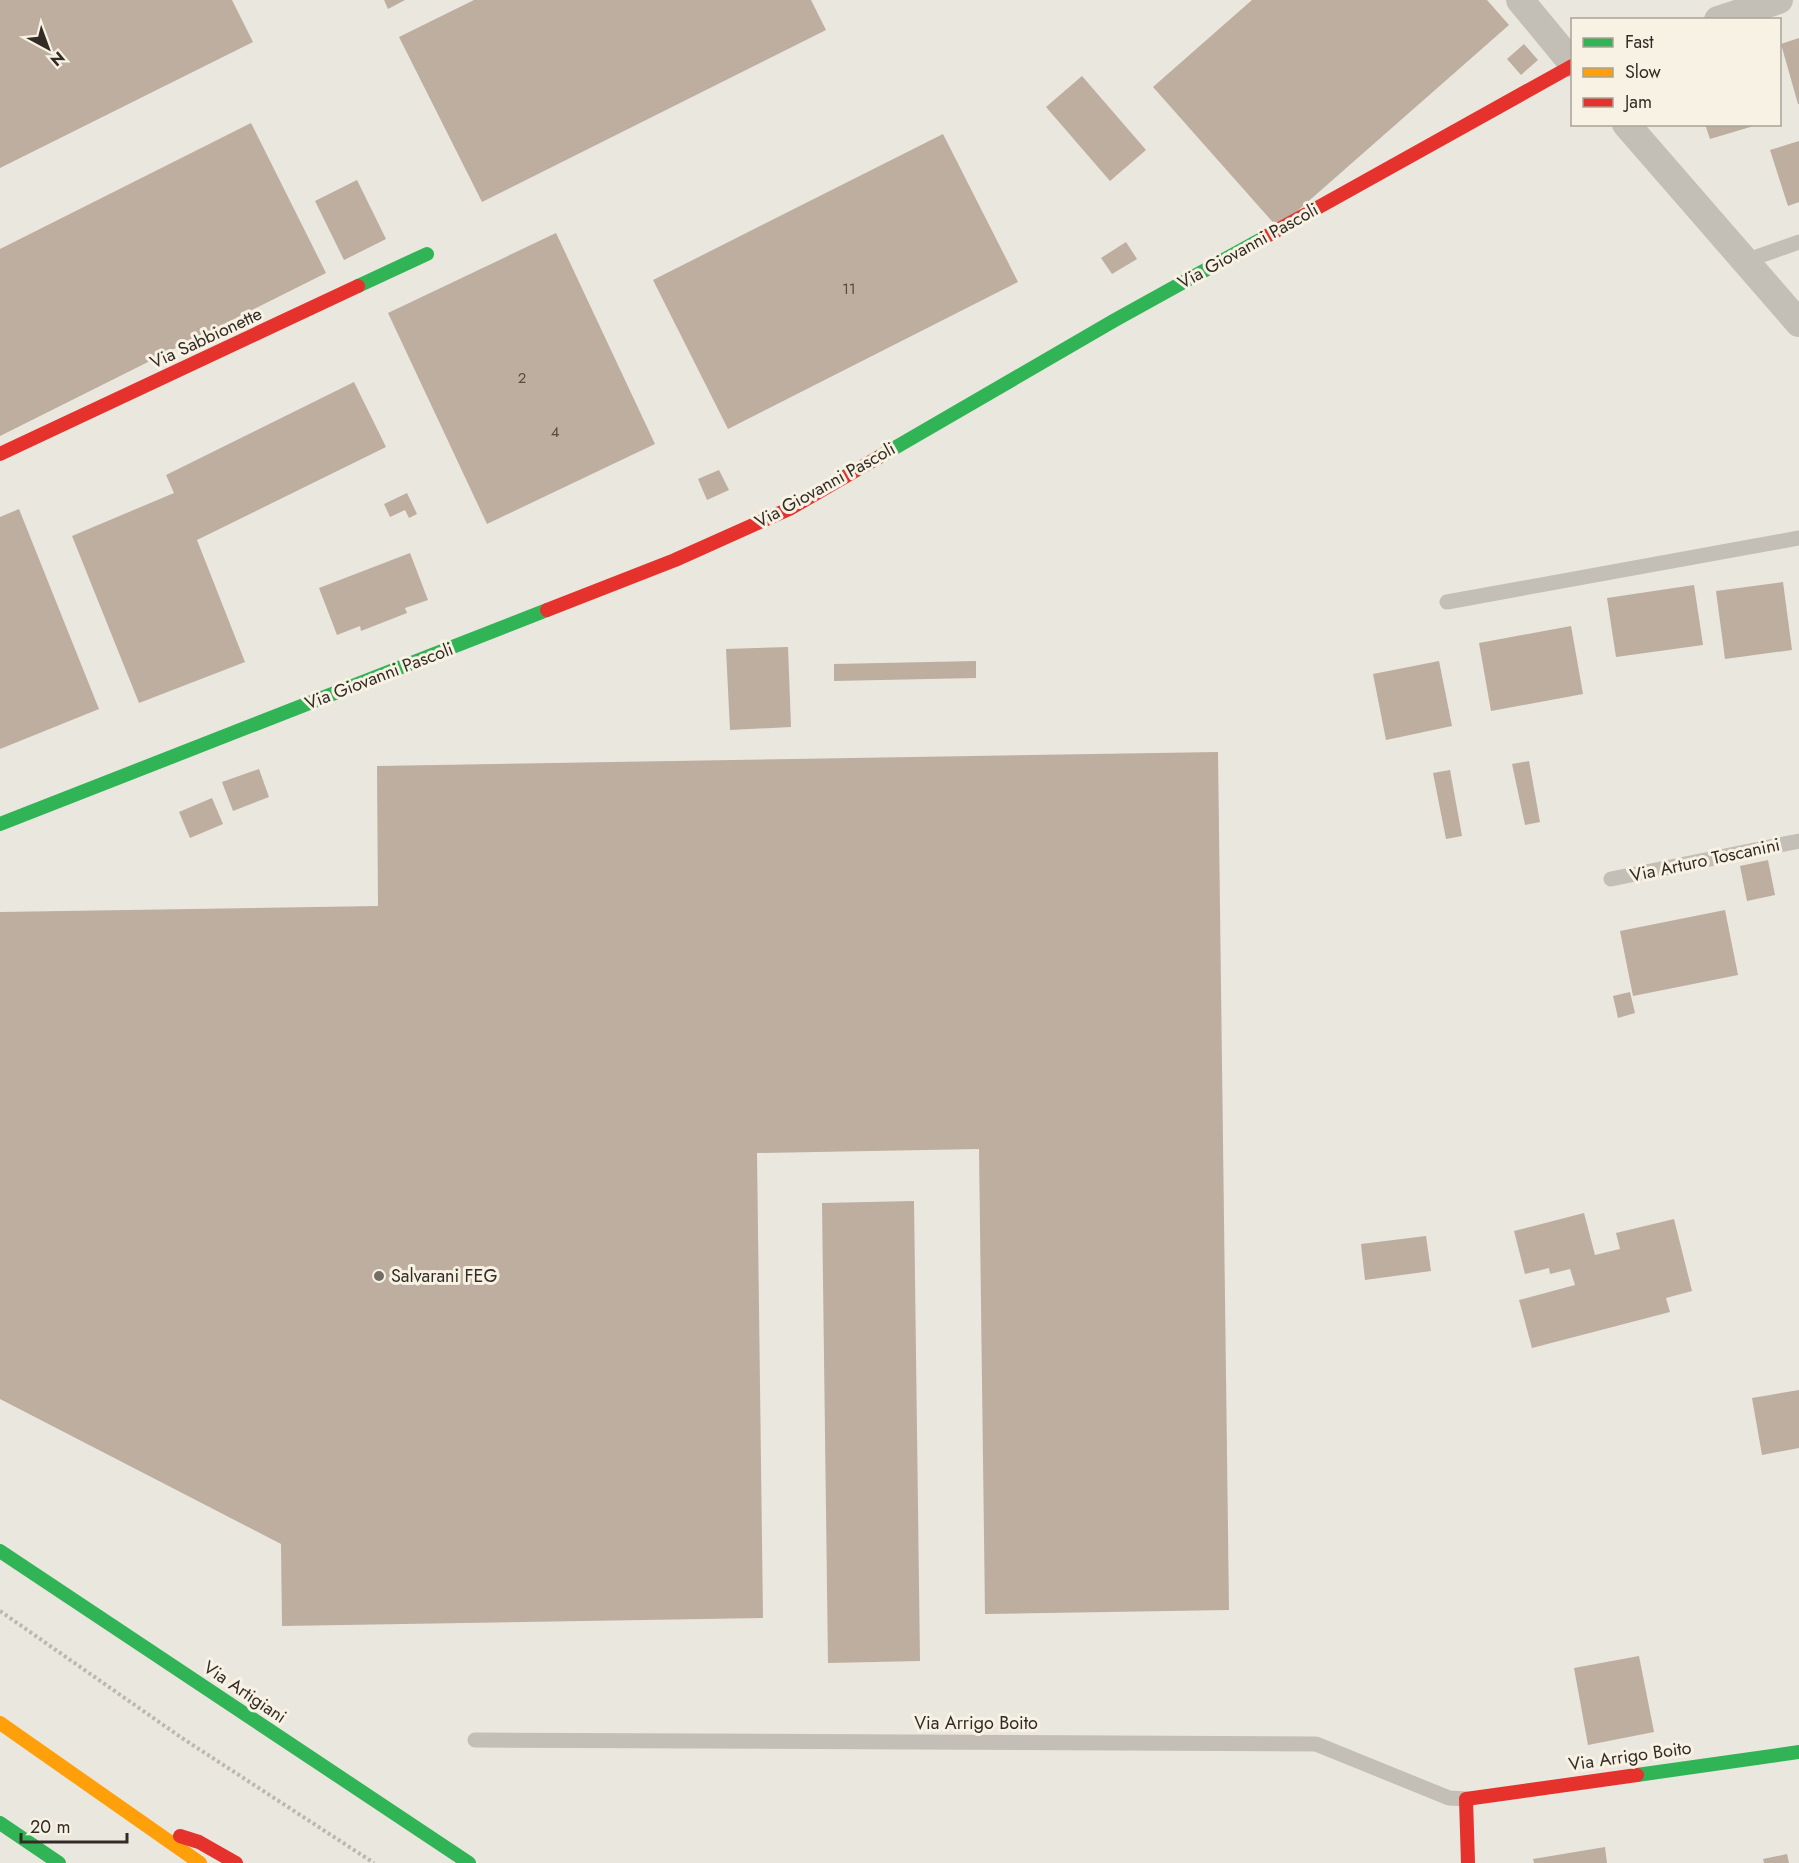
<svg xmlns="http://www.w3.org/2000/svg" width="1799" height="1863" font-family="Jost,sans-serif">
  <style>
    .building { fill: #bdaea0 }
    .lines { fill: none; stroke-linecap: round; stroke-linejoin: round }
    .path { stroke: #bcb7af; stroke-width: 4; stroke-dasharray: 3 3; stroke-linecap: butt }
    .lane { stroke: #c3bfb7; stroke-width: 15 }
    .street { stroke: #c3bfb7; stroke-width: 28 }
    .fast { stroke: #30b455; stroke-width: 14 }
    .slow { stroke: #ff9f0a; stroke-width: 14 }
    .jam { stroke: #e5322d; stroke-width: 14 }
    .poi-dot { fill: #736d66; stroke: #f8f2e4; stroke-width: 2 }
    .labels { text-anchor: middle; stroke-width: 6; stroke-linejoin: round; paint-order: stroke }
    .number-label { font-size: 15px; fill: #564c44 }
    .street-label { font-size: 18px; fill: #332c26; stroke: #f8f2e4 }
    .poi-label { font-size: 18px; fill: #332c26; stroke: #f8f2e4; text-anchor: start }
  </style>
  <rect width="100%" height="100%" fill="#eae7de"/>
  <g class="building">
    <path d="M0,0h232l21,42 -253,126z"/>
    <path d="M384,0h21l-17,9z"/>
    <path d="M474,0h337l15,30 -344,172 -83,-165z"/>
    <path d="M1252,0h235l22,25 -231,203 -125,-141z"/>
    <path d="M1799,38v66h-1l-17,-60z"/>
    <path d="M1524,44l14,16 -17,15 -14,-16z"/>
    <path d="M1082,76l64,74 -36,31 -64,-74z"/>
    <path d="M251,123l75,150 -326,163v-187z"/>
    <path d="M1705,124h52v1l-47,14z"/>
    <path d="M943,134l75,148 -290,147 -75,-149z"/>
    <path d="M1799,141v61l-11,4 -18,-56z"/>
    <path d="M357,180l29,59 -42,21 -29,-59z"/>
    <path d="M556,233l99,211 -168,80 -99,-211z"/>
    <path d="M1126,242l11,17 -25,15 -11,-16z"/>
    <path d="M354,382l32,65 -189,93 48,122 -106,41 -67,-167 102,-43 -8,-18z"/>
    <path d="M719,470l10,20 -22,10 -9,-21z"/>
    <path d="M407,493l10,21 -8,4 -4,-8 -15,7 -6,-13z"/>
    <path d="M19,509l80,200 -99,40v-232z"/>
    <path d="M410,553l18,47 -23,8 2,5 -46,18 -1,-5 -23,9 -18,-47z"/>
    <path d="M1783,582l9,68 -67,9 -9,-68z"/>
    <path d="M1694,585l9,60 -87,12 -9,-59z"/>
    <path d="M1571,626l12,68 -92,17 -12,-68z"/>
    <path d="M788,647l3,80 -61,3 -4,-81z"/>
    <path d="M976,661v17l-142,3v-17z"/>
    <path d="M1439,661l13,65 -66,14 -13,-66z"/>
    <path d="M1218,752l11,858 -244,4 -6,-465 -222,4 6,465 -481,8 -1,-82 -281,-145v-487l378,-6 -1,-140z"/>
    <path d="M1529,761l11,61 -15,3 -13,-61z"/>
    <path d="M259,769l10,28 -36,14 -11,-29z"/>
    <path d="M1450,770l12,66 -16,3 -13,-66z"/>
    <path d="M212,798l11,26 -33,14 -11,-26z"/>
    <path d="M1768,860l7,35 -28,6 -7,-35z"/>
    <path d="M1725,910l13,65 -105,21 -13,-65z"/>
    <path d="M1630,992l5,21 -17,5 -5,-22z"/>
    <path d="M914,1201l6,460 -92,2 -6,-460z"/>
    <path d="M1584,1213l11,42 25,-6 -4,-16 58,-14 18,72 -26,7 4,14 -138,36 -13,-48 56,-15 -5,-16 -20,5 -1,-6 -24,6 -11,-43z"/>
    <path d="M1426,1236l5,35 -66,9 -4,-36z"/>
    <path d="M1799,1390v58l-37,7 -10,-57z"/>
    <path d="M1639,1656l15,76 -66,13 -14,-77z"/>
    <path d="M1605,1847l2,16h-73l-1,-4z"/>
    <path d="M1787,1854l2,9h-25l-1,-4z"/>
  </g>
  <g class="lines">
    <path class="path" d="M0,1611l182,127 192,125"/>
    <g class="lane">
      <path d="M1745,261l54,-19"/>
      <path d="M1447,602l352,-64"/>
      <path d="M1611,879l188,-38"/>
      <path d="M475,1740l841,4 133,54 17,1"/>
    </g>
    <g class="street">
      <path d="M1520,0l52,63"/>
      <path d="M1718,20l61,-20"/>
      <path d="M1626,124l173,199"/>
    </g>
    <g class="fast">
      <path d="M358,286l69,-32"/>
      <path d="M879,457l236,-137 150,-83"/>
      <path d="M0,824l547,-214"/>
      <path d="M0,1551l469,312"/>
      <path d="M1637,1775l162,-23"/>
      <path d="M0,1823l59,40"/>
    </g>
    <path class="slow" d="M0,1723l200,140"/>
    <g class="jam">
      <path d="M1265,237l307,-171"/>
      <path d="M0,454l358,-168"/>
      <path d="M547,610l128,-50 116,-52 88,-51"/>
      <path d="M180,1836l19,6 37,21"/>
      <path d="M1468,1863l-2,-64 171,-24"/>
    </g>
  </g>
  <circle class="poi-dot" cx="379" cy="1276" r="6"/>
  <g class="labels">
    <g class="number-label">
      <text x="849" y="294">11</text>
      <text x="522" y="383">2</text>
      <text x="555" y="437">4</text>
    </g>
    <g class="street-label">
      <text transform="translate(1248 246) rotate(-29)" y="6">Via Giovanni Pascoli</text>
      <text transform="translate(206 338) rotate(-25)" y="6">Via Sabbionette</text>
      <text transform="translate(825 485) rotate(-29)" y="6">Via Giovanni Pascoli</text>
      <text transform="translate(379 676) rotate(-21)" y="6">Via Giovanni Pascoli</text>
      <text transform="translate(1705 860) rotate(-12)" y="6">Via Arturo Toscanini</text>
      <text transform="translate(245 1692) rotate(34)" y="6">Via Artigiani</text>
      <text x="976" y="1729">Via Arrigo Boito</text>
      <text transform="translate(1630 1756) rotate(-8)" y="6">Via Arrigo Boito</text>
    </g>
    <g class="poi-label">
      <text x="391" y="1282">Salvarani FEG</text>
    </g>
  </g>
  <rect x="1571" y="18" width="210" height="108" fill="#f8f2e4" stroke="#a9a398" stroke-width="1.5"/>
  <rect x="1583" y="38" width="30" height="9" fill="#30b455" stroke="#a9a398" stroke-width="1.5"/>
  <text x="1625" y="48" font-size="18" fill="#332c26">Fast</text>
  <rect x="1583" y="68" width="30" height="9" fill="#ff9f0a" stroke="#a9a398" stroke-width="1.5"/>
  <text x="1625" y="78" font-size="18" fill="#332c26">Slow</text>
  <rect x="1583" y="98" width="30" height="9" fill="#e5322d" stroke="#a9a398" stroke-width="1.5"/>
  <text x="1625" y="108" font-size="18" fill="#332c26">Jam</text>
  <g transform="translate(48 48) rotate(139)" stroke="#f8f2e4" stroke-width="4.5" paint-order="stroke">
  <path d="M0-4.5L10 22L0 15L-10 22Z" fill="#332c26"/>
  <text y="-9" font-size="16" font-weight="bold" text-anchor="middle" fill="#332c26">N</text>
  </g>
  <path d="M21 1833v9h106v-9" fill="none" stroke="#332c26" stroke-width="3"/>
  <text x="30" y="1833" font-size="18" fill="#332c26" stroke="#f8f2e4" stroke-width="4.5" paint-order="stroke">20 m</text>
</svg>
